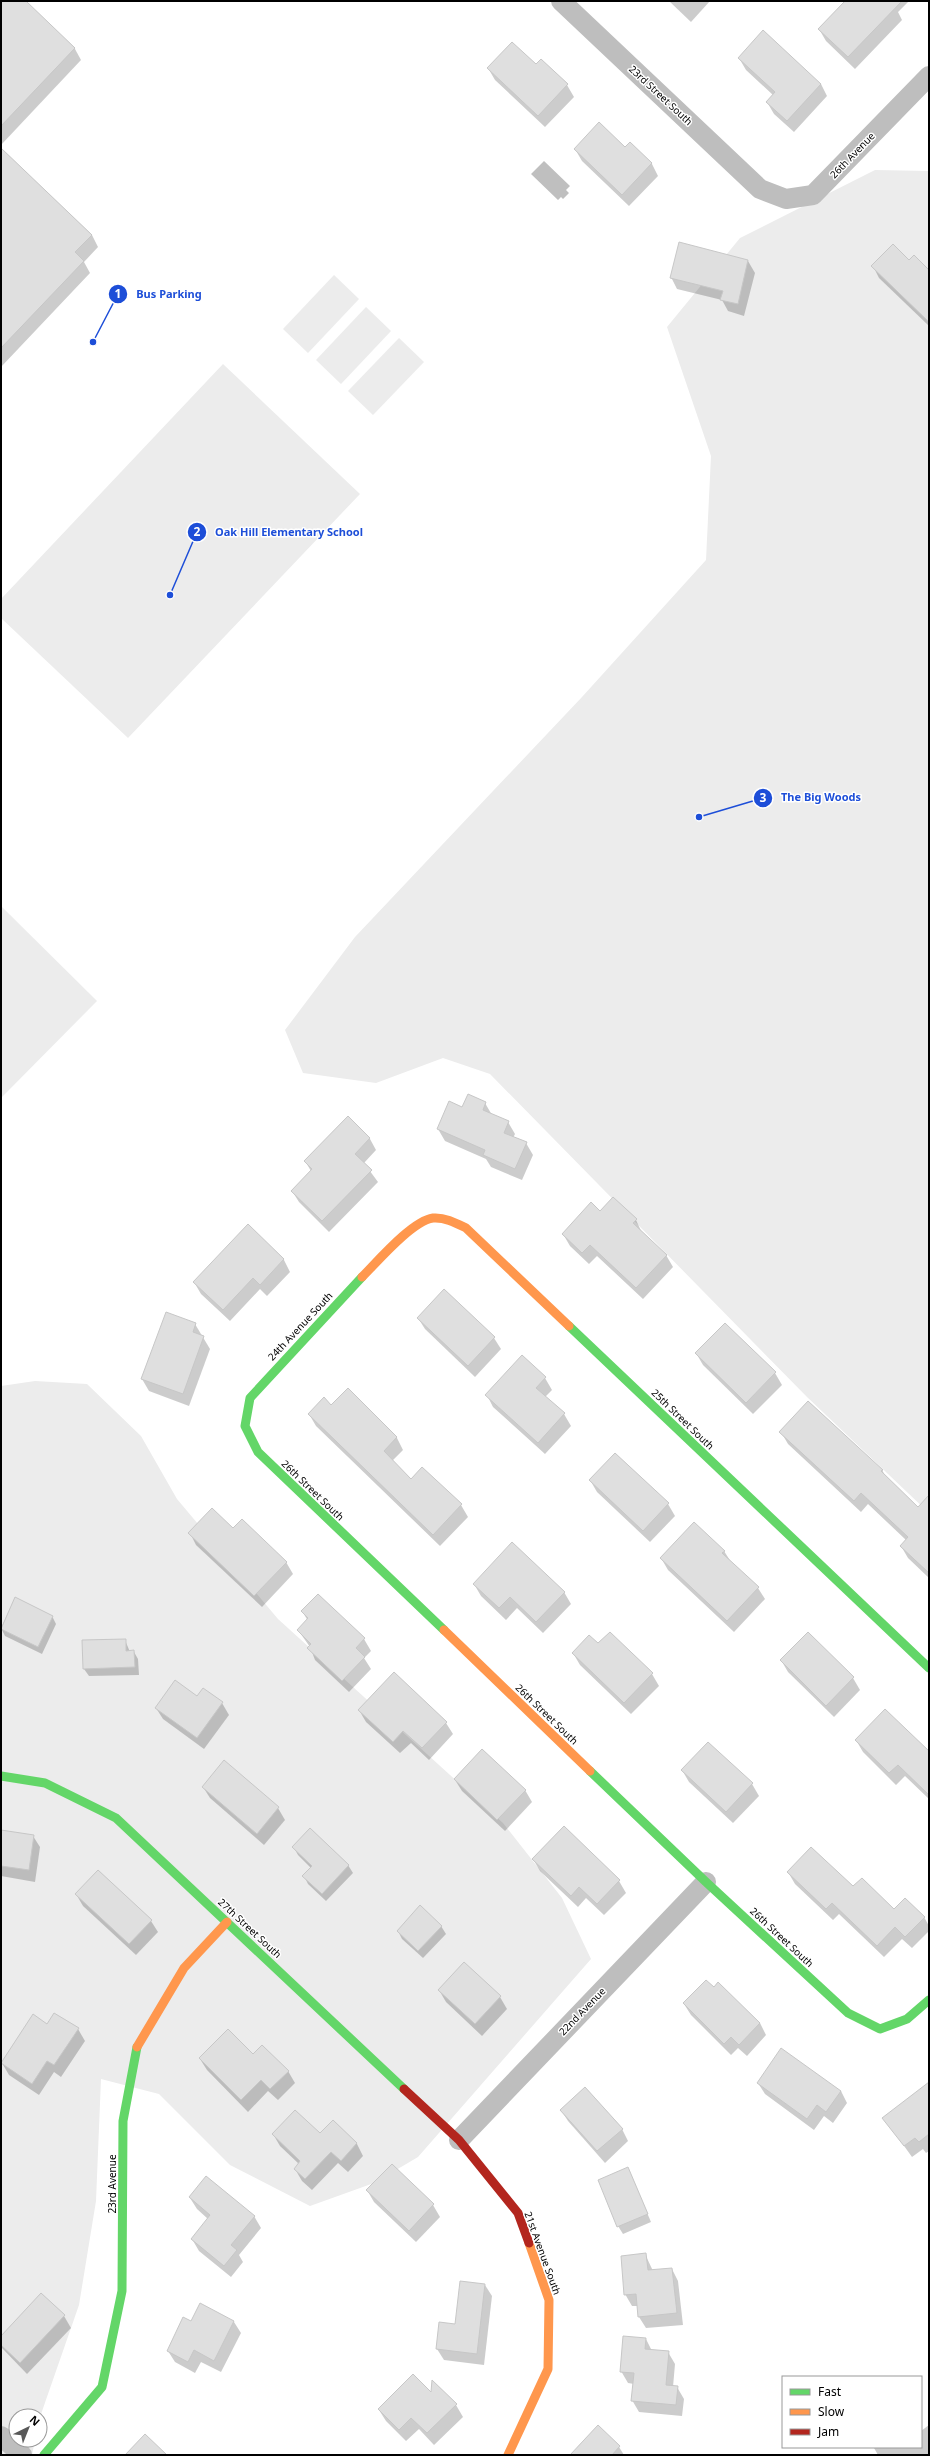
<svg xmlns="http://www.w3.org/2000/svg" width="930" height="2456" font-family="'Noto Sans',sans-serif">
  <style>
    .green { fill: #ececec }
    .water { fill: #bfbfbf }
    .shadow { fill: #0003 }
    .building { fill: #dfdfdf; stroke: #c7c7c7 }
    .lines { fill: none; stroke-linecap: round; stroke-linejoin: round }
    .street { stroke: #bebebe; stroke-width: 20 }
    .fast { stroke: #63d668; stroke-width: 9 }
    .slow { stroke: #ff974d; stroke-width: 9 }
    .jam { stroke: #b3261e; stroke-width: 9 }
    .labels { text-anchor: middle; stroke-width: 3; stroke-linejoin: round; paint-order: stroke }
    .street-label { font-size: 10px; fill: #000; stroke: #fff }
    .leader { fill: none; stroke: #1d4ed8; stroke-width: 1.5 }
    .callout-dot { fill: #1d4ed8; stroke: #fff; stroke-width: 1.5 }
    .mark-label { font-size: 12px; text-anchor: middle; font-weight: bold; fill: #fff }
    .callout-label { font-size: 11px; text-anchor: middle; font-weight: bold; fill: #1d4ed8; stroke: #fff; stroke-width: 3; stroke-linejoin: round; paint-order: stroke }
  </style>
  <rect width="100%" height="100%" fill="#fff"/>
  <g class="green">
    <path d="M875,170l54,1v1342l-122,-116 -317,-323 -47,-16 -67,25 -73,-10 -18,-43 70,-93 227,-240 124,-137 5,-104 -44,-129 73,-89z"/>
    <path d="M334,275l25,24 -51,54 -25,-24z"/>
    <path d="M366,307l25,24 -50,53 -25,-24z"/>
    <path d="M399,338l25,24 -51,53 -25,-24z"/>
    <path d="M223,364l137,130 -232,244 -127,-120v-19z"/>
    <path d="M1,906l96,95 -96,97z"/>
    <path d="M35,1381l52,3 54,52 36,63 101,120 225,204 59,75 29,61 -173,198 -44,26 -64,23 -80,-41 -71,-71 -58,-15 -5,122 -17,104 -39,112 -24,-1v24h19l-3,15h-31v-1069z"/>
  </g>
  <path class="water" d="M544,161l26,25 -4,4 3,3 -6,6 -2,-2 -3,3 -27,-26z"/>
  <g class="shadow">
    <path d="M1,1h24l50,48 6,11 -80,85z"/>
    <path d="M669,1h41l-19,21z"/>
    <path d="M846,1h63l-11,11 4,8 -47,49 -29,-28 -7,-12z"/>
    <path d="M739,58l82,26 6,12 -33,36 -20,-18 -7,-12 6,-7 -27,-25z"/>
    <path d="M541,60l26,25 7,12 -29,30 -50,-47 -7,-12 48,-3z"/>
    <path d="M630,143l22,21 6,12 -29,30 -47,-45 -7,-12 50,-1z"/>
    <path d="M1,149l91,86 6,12 -14,15 6,11 -89,94z"/>
    <path d="M748,261l7,12 -11,43 -16,-5 -6,-11 -45,-11 -6,-12z"/>
    <path d="M909,261l20,10v55l-50,-48 -6,-12z"/>
    <path d="M485,1103l7,12 16,7 7,12 -2,4 13,5 7,12 -11,25 -31,-13 -5,-8 -41,-18 -7,-12 25,-21z"/>
    <path d="M348,1117l22,22 6,11 -12,13 14,19 -49,50 -30,-30 -7,-11 19,-20 -6,-10z"/>
    <path d="M600,1213l36,7 6,13 24,22 7,12 -30,32 -46,-43 -8,8 -19,-18 -7,-12z"/>
    <path d="M248,1226l36,34 6,12 -23,24 -7,-7 -30,32 -29,-27 -7,-12z"/>
    <path d="M418,1318l76,20 7,11 -26,28 -50,-48z"/>
    <path d="M195,1324l15,25 -21,57 -40,-15 -7,-12z"/>
    <path d="M725,1324l50,49 7,12 -29,29 -50,-49 -7,-12z"/>
    <path d="M545,1378l7,12 -7,7 19,17 7,12 -26,28 -52,-47 -6,-12z"/>
    <path d="M348,1390l49,48 6,12 -11,11 19,19 50,25 7,12 -28,29 -124,-120 -7,-12 22,-8z"/>
    <path d="M781,1432l101,38 4,7 32,31 11,-2v72l-21,-20 -7,-12 5,-6 -38,-36 -7,8 -73,-68z"/>
    <path d="M615,1454l53,50 7,12 -25,26 -53,-50 -7,-12z"/>
    <path d="M190,1533l96,29 7,12 -31,33 -66,-62z"/>
    <path d="M724,1551l7,11 27,26 7,11 -31,33 -66,-62 -7,-12z"/>
    <path d="M474,1584l90,8 7,12 -28,29 -26,-25 -11,12 -25,-24z"/>
    <path d="M318,1595l46,44 7,12 -7,7 7,11 -22,23 -34,-32 -5,-13 -12,-17 10,-9 -6,-10z"/>
    <path d="M15,1598l37,18 4,8 -14,30 -37,-18 -4,-8z"/>
    <path d="M610,1633l42,41 7,12 -28,28 -51,-49 -7,-12 25,-8z"/>
    <path d="M808,1633l45,45 7,12 -26,27 -46,-45 -7,-12z"/>
    <path d="M125,1640l5,12h4l4,7 1,16 -50,1 -5,-7z"/>
    <path d="M197,1697l25,6 7,12 -25,34 -41,-30 -7,-11z"/>
    <path d="M359,1710l87,13 7,11 -24,26 -18,-17 -11,10 -34,-31z"/>
    <path d="M856,1740l73,12v47l-24,-23 -9,9 -33,-33z"/>
    <path d="M224,1762l54,46 7,12 -21,25 -54,-47 -7,-11z"/>
    <path d="M682,1770l70,14 7,12 -26,27 -44,-41z"/>
    <path d="M455,1780l70,10 7,12 -27,29 -43,-40z"/>
    <path d="M1,1831l32,5 7,11 -5,35 -34,-6z"/>
    <path d="M294,1848l54,17 5,8 -27,28 -18,-17 -4,-8 7,-8 -13,-13z"/>
    <path d="M533,1859l86,22 7,12 -22,22 -18,-17 -8,9 -38,-36z"/>
    <path d="M788,1872l65,16 41,22 30,7 5,9v5l-17,17 -10,-9 -18,18 -45,-43 -6,6 -38,-36z"/>
    <path d="M76,1894l75,27 7,11 -22,23 -53,-49z"/>
    <path d="M441,1926l5,8 -23,24 -21,-19 -4,-8z"/>
    <path d="M439,1990l61,7 7,12 -25,27 -36,-34z"/>
    <path d="M684,2004l76,19 6,12 -19,21 -9,-8 -7,7 -40,-40z"/>
    <path d="M48,2025l30,4 7,12 -24,36 -7,-5 -15,23 -30,-20 -7,-12z"/>
    <path d="M253,2056l35,15 7,12 -17,17 -10,-9 -20,21 -41,-42 -7,-11z"/>
    <path d="M758,2083l83,8 6,12 -14,20 -9,-7 -10,14 -49,-36z"/>
    <path d="M929,2084v67l-3,2 -3,-4 -11,8 -28,-39z"/>
    <path d="M561,2110l61,19 6,12 -23,22 -37,-42z"/>
    <path d="M333,2121l24,23 6,12 -15,16 -10,-9 -26,27 -10,-9 -7,-12 4,-5 -19,-18 -7,-12h47z"/>
    <path d="M392,2165l41,40 7,12 -24,25 -42,-40 -7,-12z"/>
    <path d="M628,2168l23,54 -28,12 -5,-8z"/>
    <path d="M190,2198l64,18 7,12 -22,27 4,7 -12,15 -32,-26 -7,-12 16,-20 -11,-10z"/>
    <path d="M645,2254l8,17 19,-2 6,12 5,44 -37,3 -7,-11 -1,-11h-6l-7,-12z"/>
    <path d="M485,2285l7,11 -8,69 -40,-5 -7,-11z"/>
    <path d="M201,2305l33,17 7,11 -20,39 -20,-10 -6,11 -20,-11 -7,-11 24,-29z"/>
    <path d="M64,2316l7,12 -44,46 -26,-27v-10z"/>
    <path d="M646,2339l6,12 16,1 7,12 -2,23h4l7,12 -2,17 -43,-4 -7,-12 2,-16 -6,-1 -7,-12z"/>
    <path d="M432,2395l24,10 7,12 -29,28 -15,-16 -13,12 -20,-20 -7,-11z"/>
    <path d="M929,2425v30h-51l-4,-7 47,-1v-16z"/>
    <path d="M598,2426l21,21 5,8h-53z"/>
  </g>
  <g class="building">
    <path d="M1,1h25l49,47 -74,78z"/>
    <path d="M845,1h57l-54,56 -30,-28z"/>
    <path d="M763,30l58,54 -34,37 -21,-19 9,-10 -37,-34z"/>
    <path d="M512,42l24,22 5,-5 27,25 -30,32 -51,-48z"/>
    <path d="M599,122l26,25 5,-5 22,21 -30,32 -48,-46z"/>
    <path d="M1,148l91,87 -17,17 9,9 -83,87z"/>
    <path d="M679,242l69,18 -10,44 -18,-4 3,-9 -53,-13z"/>
    <path d="M893,244l16,16 5,-5 15,15v52l-58,-56z"/>
    <path d="M468,1094l18,8 -3,8 26,11 -5,12 23,9 -12,27 -32,-14 2,-5 -48,-21 12,-28 13,6z"/>
    <path d="M348,1116l22,22 -15,16 17,16 -50,51 -31,-30 21,-22 -8,-8z"/>
    <path d="M613,1197l24,22 -4,4 34,32 -31,33 -46,-43 -8,8 -20,-19 29,-32 9,9z"/>
    <path d="M248,1224l36,35 -24,26 -7,-7 -30,32 -30,-28z"/>
    <path d="M444,1289l51,48 -27,29 -51,-48z"/>
    <path d="M166,1312l30,11 -3,9 11,4 -21,58 -42,-15z"/>
    <path d="M725,1323l51,49 -30,31 -51,-50z"/>
    <path d="M522,1355l24,22 -10,11 29,25 -27,30 -53,-48z"/>
    <path d="M348,1388l49,49 -13,14 27,28 11,-12 40,37 -29,31 -125,-121 16,-17 7,8z"/>
    <path d="M808,1401l75,69 -2,1 37,36 11,-12v78l-29,-27 8,-9 -47,-44 -7,8 -75,-69z"/>
    <path d="M615,1453l54,50 -26,28 -54,-51z"/>
    <path d="M212,1508l21,20 9,-9 45,43 -33,34 -66,-63z"/>
    <path d="M694,1522l31,29 -3,2 37,34 -32,34 -67,-63z"/>
    <path d="M512,1542l53,50 -29,30 -26,-25 -11,11 -26,-24z"/>
    <path d="M318,1594l47,44 -9,10 9,9 -23,24 -35,-33 4,-4 -14,-14 11,-12 -7,-7z"/>
    <path d="M15,1597l38,19 -15,31 -37,-18z"/>
    <path d="M610,1632l43,41 -29,30 -52,-50 17,-18 9,8z"/>
    <path d="M808,1632l46,45 -28,29 -46,-46z"/>
    <path d="M126,1639v12l8,-1 1,17 -52,2 -1,-29z"/>
    <path d="M394,1672l53,50 -25,26 -19,-17 -10,11 -35,-32z"/>
    <path d="M175,1680l22,16 6,-8 20,14 -26,36 -42,-30z"/>
    <path d="M885,1709l44,42v44l-31,-30 -9,8 -34,-33z"/>
    <path d="M708,1742l45,41 -27,29 -45,-42z"/>
    <path d="M482,1749l44,41 -29,30 -43,-41z"/>
    <path d="M224,1760l55,47 -22,27 -55,-47z"/>
    <path d="M564,1826l56,54 -23,24 -18,-17 -8,9 -39,-37z"/>
    <path d="M310,1828l39,37 -27,29 -20,-18 10,-10 -20,-19z"/>
    <path d="M1,1830l33,5 -5,35 -28,-4z"/>
    <path d="M811,1847l42,39 9,-8 32,31 11,-11 20,19 -20,20 -10,-10 -18,19 -45,-43 -6,6 -39,-37z"/>
    <path d="M98,1870l54,50 -23,24 -54,-50z"/>
    <path d="M420,1905l22,21 -24,25 -21,-20z"/>
    <path d="M464,1962l37,34 -26,28 -37,-34z"/>
    <path d="M706,1980l8,7 4,-5 42,41 -21,22 -8,-8 -7,7 -41,-41z"/>
    <path d="M54,2013l25,15 -25,37 -7,-4 -15,23 -31,-21 32,-49 14,10z"/>
    <path d="M228,2029l25,25 9,-9 27,26 -19,18 -9,-9 -20,20 -42,-42z"/>
    <path d="M781,2048l60,43 -15,21 -9,-7 -10,14 -50,-36z"/>
    <path d="M929,2082v52l-10,8 -4,-4 -11,8 -22,-28z"/>
    <path d="M585,2087l38,42 -26,22 -37,-41z"/>
    <path d="M295,2110l25,23 13,-13 24,23 -16,18 -10,-9 -26,27 -11,-10 6,-8 -28,-27z"/>
    <path d="M392,2164l42,40 -25,27 -43,-41z"/>
    <path d="M628,2167l20,47 -31,13 -19,-47z"/>
    <path d="M206,2176l49,40 -24,29 6,5 -13,16 -33,-27 19,-24 -21,-18z"/>
    <path d="M646,2253l2,17 24,-2 5,45 -39,4 -2,-23 -12,1 -3,-39z"/>
    <path d="M460,2281l25,3 -8,70 -41,-5 3,-27 16,2z"/>
    <path d="M41,2293l24,22 -45,48 -19,-18v-9z"/>
    <path d="M200,2303l34,18 -20,40 -20,-11 -6,12 -21,-11 16,-34 8,4z"/>
    <path d="M623,2336l23,2 -1,11 24,2 -3,34 12,1 -2,19 -45,-4 3,-28 -14,-1z"/>
    <path d="M413,2374l18,18 1,-12 25,24 -30,29 -16,-15 -12,12 -21,-21z"/>
    <path d="M598,2425l22,21 -8,9h-42z"/>
    <path d="M145,2434l22,21h-42z"/>
  </g>
  <g class="lines">
    <g class="street">
      <path d="M561,1l199,188 26,10 27,-4 116,-119"/>
      <path d="M459,2140l247,-258"/>
      <path d="M1,2436l21,19"/>
    </g>
    <g class="fast">
      <path d="M362,1277l-112,121 -5,28 13,26 186,178"/>
      <path d="M569,1326l360,342"/>
      <path d="M590,1771l116,111 142,131 32,16 27,-10 22,-19"/>
      <path d="M1,1776l44,7 71,35 288,271"/>
      <path d="M44,2455l58,-68 20,-96 1,-170 14,-74"/>
    </g>
    <g class="slow">
      <path d="M362,1277c16,-16 50,-56 71,-59 12,-1 23,5 33,10l103,98"/>
      <path d="M444,1630l146,141"/>
      <path d="M137,2047l47,-79 43,-46"/>
      <path d="M508,2455l40,-86 1,-69 -20,-57"/>
    </g>
    <path class="jam" d="M404,2089l55,51 59,73 11,30"/>
  </g>
  <g class="labels">
    <g class="street-label">
      <text transform="translate(661 95) rotate(43)" y="4">23rd Street South</text>
      <text transform="translate(852 155) rotate(-46)" y="4">26th Avenue</text>
      <text transform="translate(300 1326) rotate(-47)" y="4">24th Avenue South</text>
      <text transform="translate(683 1419) rotate(44)" y="4">25th Street South</text>
      <text transform="translate(313 1490) rotate(44)" y="4">26th Street South</text>
      <text transform="translate(547 1714) rotate(44)" y="4">26th Street South</text>
      <text transform="translate(250 1928) rotate(43)" y="4">27th Street South</text>
      <text transform="translate(782 1937) rotate(43)" y="4">26th Street South</text>
      <text transform="translate(582 2011) rotate(-46)" y="4">22nd Avenue</text>
      <text transform="translate(112 2184) rotate(-90)" y="4">23rd Avenue</text>
      <text transform="translate(543 2253) rotate(70)" y="4">21st Avenue South</text>
    </g>
  </g>
  <path class="leader" d="M93 342L118 294M170 595L197 532M699 817L763 798"/>
  <g class="callout-dot">
    <circle cx="93" cy="342" r="4"/>
    <circle cx="170" cy="595" r="4"/>
    <circle cx="699" cy="817" r="4"/>
    <circle cx="118" cy="294" r="10"/>
    <circle cx="197" cy="532" r="10"/>
    <circle cx="763" cy="798" r="10"/>
  </g>
  <g class="mark-label">
    <text x="118" y="298">1</text>
    <text x="197" y="536">2</text>
    <text x="763" y="802">3</text>
  </g>
  <g class="callout-label">
    <text x="169" y="298">Bus Parking</text>
    <text x="289" y="536">Oak Hill Elementary School</text>
    <text x="821" y="801">The Big Woods</text>
  </g>
  <rect width="930" height="2456" fill="none" stroke="#000000" stroke-width="4"/>
  <rect x="782" y="2376" width="140" height="72" fill="#ffffff" stroke="#999999"/>
  <rect x="790" y="2389" width="20" height="6" fill="#63d668" stroke="#999999"/>
  <text x="818" y="2396" font-size="12" fill="#000000">Fast</text>
  <rect x="790" y="2409" width="20" height="6" fill="#ff974d" stroke="#999999"/>
  <text x="818" y="2416" font-size="12" fill="#000000">Slow</text>
  <rect x="790" y="2429" width="20" height="6" fill="#b3261e" stroke="#999999"/>
  <text x="818" y="2436" font-size="12" fill="#000000">Jam</text>
  <g transform="translate(28 2428) rotate(43)"><circle r="19" fill="#ffffff" stroke="#999999"/>
  <path d="M0-3L7 15L0 10L-7 15Z" fill="#595959"/>
  <text y="-6" font-size="11" font-weight="bold" text-anchor="middle" fill="#000000">N</text>
  </g>
</svg>
